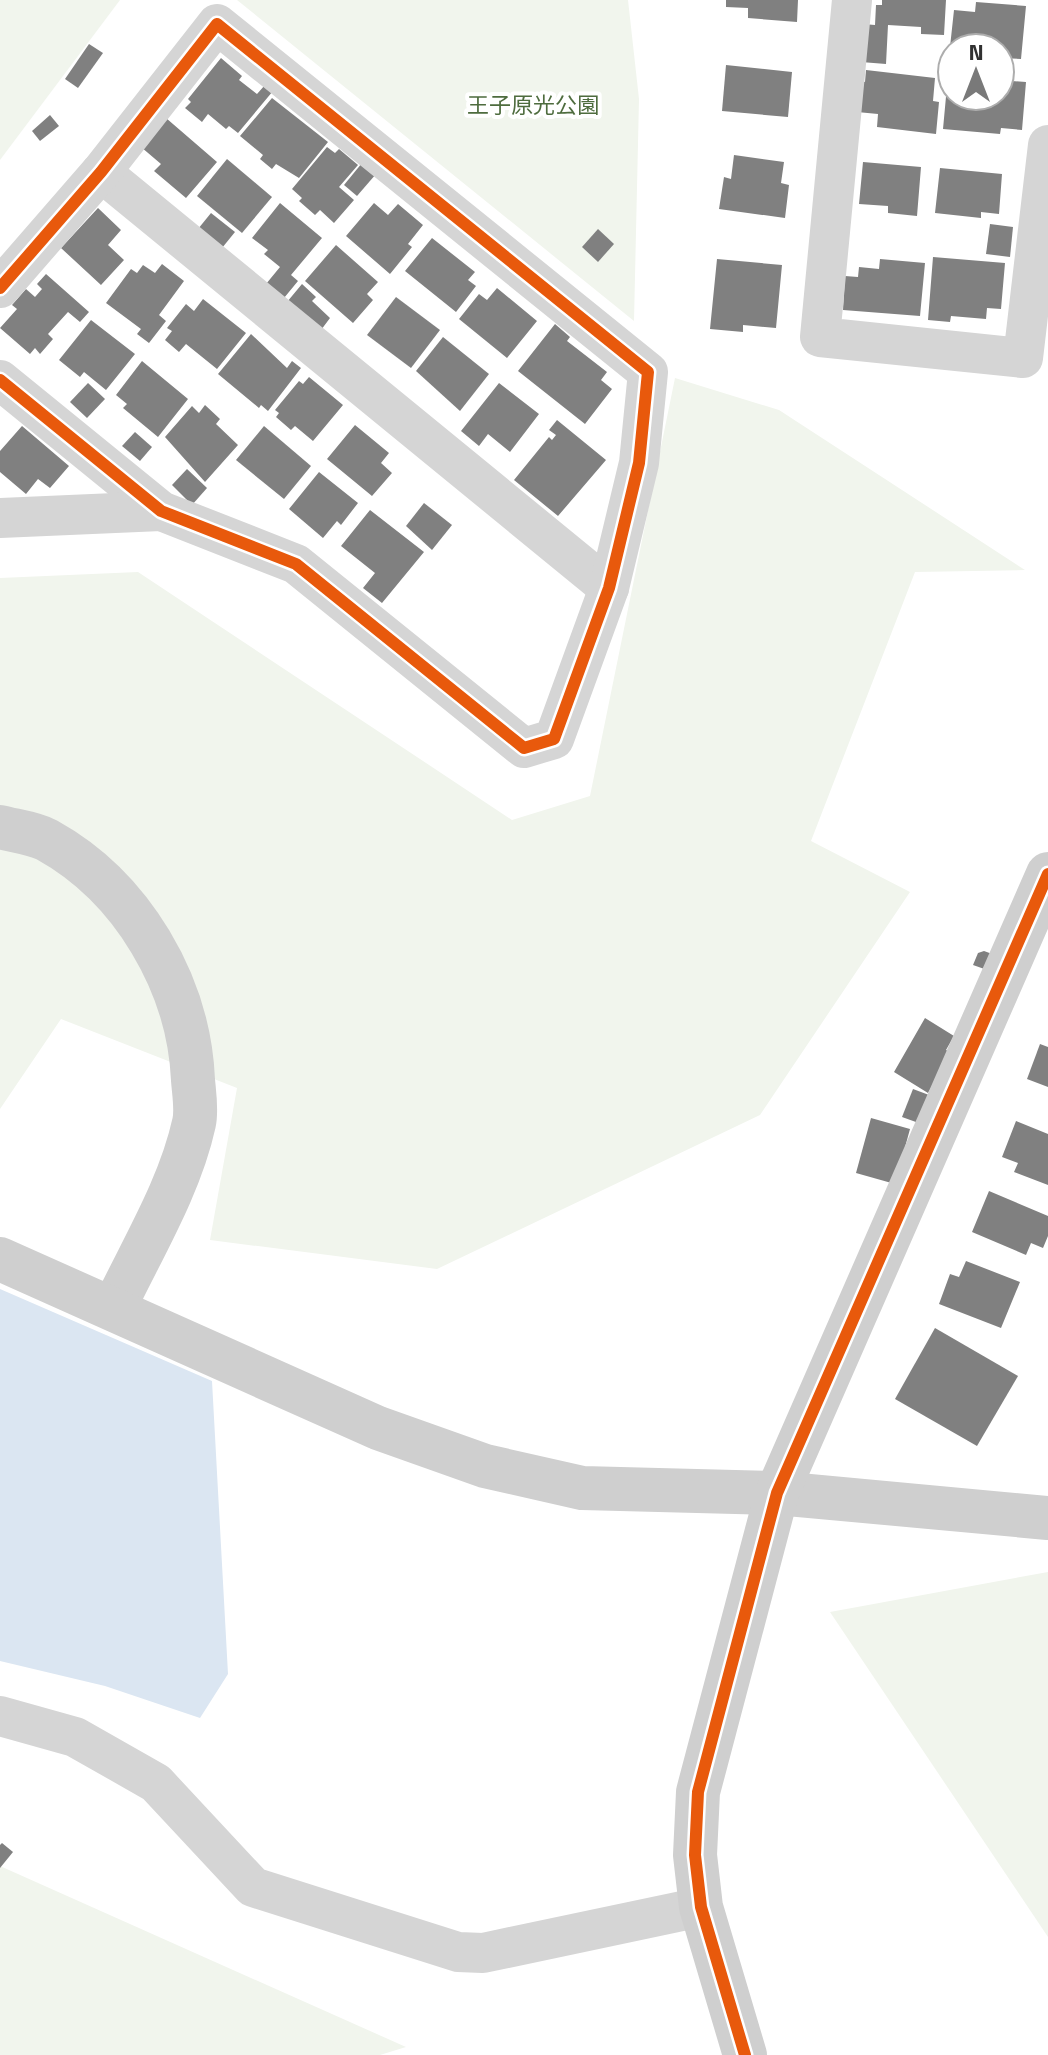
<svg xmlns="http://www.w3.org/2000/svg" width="1048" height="2055" font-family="'Titillium Web','Noto Sans JP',sans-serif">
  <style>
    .green { fill: #f1f5ed }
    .water { fill: #dbe6f2 }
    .building { fill: #808080 }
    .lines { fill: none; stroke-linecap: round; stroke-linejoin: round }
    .street { stroke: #d5d5d5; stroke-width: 40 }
    .secondary { stroke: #cfcfcf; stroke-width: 44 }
    .cycleway-casing { stroke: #fff; stroke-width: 17 }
    .cycleway { stroke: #e8590c; stroke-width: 12 }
    .labels { text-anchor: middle; stroke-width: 8; stroke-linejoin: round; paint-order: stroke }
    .park-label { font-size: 22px; fill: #4e6c3e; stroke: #fff }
  </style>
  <rect width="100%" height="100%" fill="#fff"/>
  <g class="green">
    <path d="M0,0h120l-120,160z"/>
    <path d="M237,0h391l11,99 -5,222z"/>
    <path d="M675,378l104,32 246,160 -110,2 -104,269 99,51 -150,223 -323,154 -227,-29 27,-152 -176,-69 -61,90v-531l138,-6 374,248 78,-24z"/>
    <path d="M1048,1572v365l-218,-325z"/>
    <path d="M0,1866l406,181 -26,8h-380z"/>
  </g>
  <path class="water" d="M0,1289l212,92 16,293 -28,44 -95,-32 -105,-25z"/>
  <g class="building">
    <path d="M726,0h72l-1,22 -49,-4v-10l-22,-1z"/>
    <path d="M882,0h64l-2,35 -23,-1v-7l-33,-2 -2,39 -25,-2 2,-38 12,1 1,-20h6z"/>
    <path d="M976,2l50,4 -5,53 -21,-1v-10l-50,-1 4,-37 21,2z"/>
    <path d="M89,44l14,9 -25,35 -13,-9z"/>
    <path d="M221,58l21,18 -3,4 18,14 8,-9 8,6 -35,42 -9,-7 -3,3 -18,-15 -6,8 -17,-14 6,-6 -3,-3z"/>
    <path d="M726,65l66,7 -4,45 -66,-6z"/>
    <path d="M866,70l69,8 -2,23 6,1 -3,32 -59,-7 1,-13 -21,-2 4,-31 4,1z"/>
    <path d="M948,75h4v21h48v-16l26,2 -4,48 -21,-2 -1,6 -57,-5z"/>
    <path d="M272,98l56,44 -29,36 -23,-14 -4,5 -12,-10 3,-4 -23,-19z"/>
    <path d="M50,115l9,11 -19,15 -8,-10z"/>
    <path d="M166,118l51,44 -31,36 -32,-27 7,-7 -20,-17z"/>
    <path d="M327,147l8,6 4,-4 19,16 -19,22 15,13 -20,23 -14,-13 -5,5 -16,-14 3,-3 -10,-9z"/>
    <path d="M734,155l50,7 -3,21 8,2 -4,33 -66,-9 5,-32 7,2z"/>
    <path d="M227,159l45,38 -30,36 -45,-37z"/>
    <path d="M863,162l58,5 -4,49 -29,-3v-7l-29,-2z"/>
    <path d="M362,163l14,11 -19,22 -13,-11z"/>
    <path d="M940,168l62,6 -3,40 -18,-2v6l-46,-5z"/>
    <path d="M280,203l42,35 -31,37 7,6 -14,17 -18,-14 14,-17 -16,-13 4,-4 -16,-12z"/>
    <path d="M374,203l14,12 10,-11 25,21 -15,19 4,3 -22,27 -44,-38z"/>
    <path d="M98,208l23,22 -13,15 16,15 -23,25 -40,-37z"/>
    <path d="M211,213l24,19 -13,16 -24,-19z"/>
    <path d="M990,224l23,3 -3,30 -24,-3z"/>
    <path d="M598,229l16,15 -16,18 -16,-15z"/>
    <path d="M432,238l43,34 -7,8 8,6 -20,26 -51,-41z"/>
    <path d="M336,245l42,37 -11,12 6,6 -20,23 -48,-42z"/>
    <path d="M933,257l72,6 -4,46 -14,-1 -1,11 -35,-3 -1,6 -22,-2z"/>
    <path d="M717,259l65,6 -6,63 -33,-3v7l-33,-3z"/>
    <path d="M880,259l45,4 -5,53 -77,-6 2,-34 13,1 1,-10 20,2z"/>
    <path d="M162,264l22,17 -25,34 7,6 -17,22 -12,-9 4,-5 -35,-26 25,-34 6,4 6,-8 12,8z"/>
    <path d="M46,274l43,38 -9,10 -12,-10 -20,22 5,5 -13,15 -5,-6 -5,6 -30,-26 17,-19 -5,-4 14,-16 9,8 7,-8 -5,-5z"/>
    <path d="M302,284l14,13 -4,4 18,17 -9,12 -34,-28z"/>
    <path d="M497,288l40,33 -30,37 -48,-39 20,-25 8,6z"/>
    <path d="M396,297l44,33 -29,38 -44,-33z"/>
    <path d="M203,299l43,34 -29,36 -31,-25 -7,8 -14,-12 7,-9 -5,-3 19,-24 8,7z"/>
    <path d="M91,320l44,34 -29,36 -22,-18 -4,5 -21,-17z"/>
    <path d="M555,324l15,13 -3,4 40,31 -6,8 11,9 -27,35 -67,-53z"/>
    <path d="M251,334l36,34 5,-7 9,7 -33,43 -7,-6 -2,3 -41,-34z"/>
    <path d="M443,337l46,37 -29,37 -44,-40z"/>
    <path d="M142,361l46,38 -30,38 -35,-29 4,-4 -11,-9z"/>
    <path d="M309,377l34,28 -30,36 -18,-15 -4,4 -15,-13 3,-4 -4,-3 24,-29 4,3z"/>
    <path d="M88,383l17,16 -18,19 -17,-16z"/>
    <path d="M499,383l40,31 -29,38 -22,-18 -9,12 -18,-15z"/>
    <path d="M205,405l15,14 -4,5 22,21 -33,37 -40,-45 27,-31 7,7z"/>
    <path d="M557,420l49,40 -48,56 -44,-36 35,-43 3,3 4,-5 -7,-5z"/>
    <path d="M355,425l34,28 -8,10 11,10 -20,23 -45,-37z"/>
    <path d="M22,426l47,40 -19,22 -12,-9 -12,15 -26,-22v-21z"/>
    <path d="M264,426l47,40 -27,33 -48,-39z"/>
    <path d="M135,432l17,15 -12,14 -18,-15z"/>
    <path d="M187,469l20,19 -15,17 -20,-20z"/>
    <path d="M319,472l39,31 -17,22 -4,-4 -14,17 -34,-29z"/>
    <path d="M424,503l28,22 -20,25 -26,-24z"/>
    <path d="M370,510l54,42 -42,51 -19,-15 12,-15 -34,-27z"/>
    <path d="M984,951l11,4 -5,16 -17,-6 5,-12z"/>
    <path d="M925,1018l29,18 -8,14 6,3 -24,40 -34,-21z"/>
    <path d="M1040,1044l8,3v40l-21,-8z"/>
    <path d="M913,1089l24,9 -10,28 -25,-9z"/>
    <path d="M871,1118l39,11 -15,55 -39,-11z"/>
    <path d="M1016,1121l32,13v51l-34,-13 4,-9 -16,-6z"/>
    <path d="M989,1191l59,25v20l-5,12 -12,-5 -5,12 -54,-23z"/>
    <path d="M966,1261l54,21 -19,46 -62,-24 11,-30 9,3z"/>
    <path d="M935,1328l83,48 -41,70 -82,-47z"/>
    <path d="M2,1843l11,9 -13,16v-23z"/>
  </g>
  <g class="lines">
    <g class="street">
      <path d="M852,0l-32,337 203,21 25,-213"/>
      <path d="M101,172l508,416"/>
      <path d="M0,288l101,-116 116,-148 431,348 -9,91 -30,125 -55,151 -30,9 -228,-184 -135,-53 -161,-131"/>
      <path d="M0,518l161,-7"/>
      <path d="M0,1716l75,21 81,46 97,104 205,65 25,1 218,-46"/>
    </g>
    <g class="secondary">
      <path d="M0,827c15,4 34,6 47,13 85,47 142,144 146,240 1,13 4,30 1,43 -14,64 -52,126 -80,185"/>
      <path d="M0,1259l378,169 107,38 97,22 195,5 271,25"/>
      <path d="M745,2055l-44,-148 -6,-52 3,-63 79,-299 271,-619"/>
    </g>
    <g class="cycleway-casing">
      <g id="cycleway">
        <path d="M0,288l101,-116 116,-148 431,348 -9,91 -30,125 -55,151 -30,9 -228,-184 -135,-53 -161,-131"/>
        <path d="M745,2055l-44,-148 -6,-52 3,-63 79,-299 271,-619"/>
      </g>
    </g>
    <use href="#cycleway" class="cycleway"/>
  </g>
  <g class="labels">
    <g class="park-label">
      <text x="533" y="113">王子原光公園</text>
    </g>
  </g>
  <g transform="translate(976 72)"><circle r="38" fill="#ffffff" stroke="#adadad" stroke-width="2"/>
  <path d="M0-6L14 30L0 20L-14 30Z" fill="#797979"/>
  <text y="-12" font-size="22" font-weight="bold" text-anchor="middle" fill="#313131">N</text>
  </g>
</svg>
